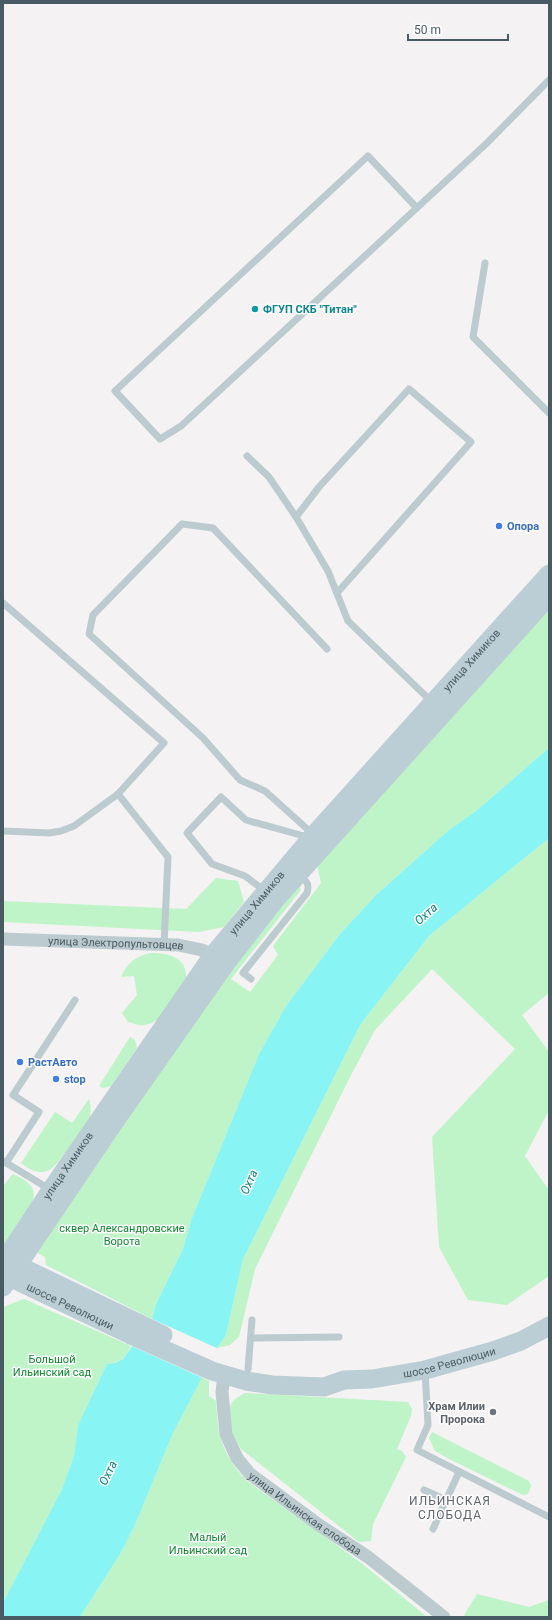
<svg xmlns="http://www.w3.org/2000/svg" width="552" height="1620" font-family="Roboto,sans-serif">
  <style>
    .green { fill: #bef4c7 }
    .water { fill: #88f4f3 }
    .pier { fill: #f4f2f2 }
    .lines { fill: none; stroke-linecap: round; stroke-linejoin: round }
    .lane { stroke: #bccbcf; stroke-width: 7 }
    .street { stroke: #bccbcf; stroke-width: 13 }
    .secondary { stroke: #bcced5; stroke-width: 19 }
    .culture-dot { fill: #0f9aa8; stroke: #fff; stroke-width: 1.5 }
    .shop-dot { fill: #3f7fe0; stroke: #fff; stroke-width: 1.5 }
    .worship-dot { fill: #6b7280; stroke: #fff; stroke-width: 1.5 }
    .labels { text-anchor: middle; stroke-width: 3; stroke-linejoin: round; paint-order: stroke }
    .culture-label { font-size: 11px; font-weight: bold; fill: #0d838f; stroke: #fff; text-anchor: start }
    .shop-label { font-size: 11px; font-weight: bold; fill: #366cbe; stroke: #fff; text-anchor: start }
    .street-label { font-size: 11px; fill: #485b62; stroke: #fff }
    .park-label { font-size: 11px; fill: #0f8630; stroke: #fff }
    .worship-label { font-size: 11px; font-weight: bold; fill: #5b616d; stroke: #fff; text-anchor: end }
    .water-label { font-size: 12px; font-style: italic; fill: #06807f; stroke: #fff }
    .neighbourhood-label { font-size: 12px; letter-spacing: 1px; fill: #5e6468; stroke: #fff }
  </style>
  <rect width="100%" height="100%" fill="#f4f2f2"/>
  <g class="green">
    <path d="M549,605v143l-73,63 -27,19 -73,65 -36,39 -54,72 -27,48 -20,49 -47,115 -9,31 -27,55 -4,15 -106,-54 -1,-8 -11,-6 191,-276 74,-93 2,3 -1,6 -69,88 19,13 28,-37 -5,-9 48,-63 -4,-18z"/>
    <path d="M549,838v155l-27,22 27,37v58l-24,46 24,34v86l-42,29 -39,-5 -29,-53 -7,-110 83,-88 -83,-80 -57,61 -26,49 -94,190 -16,68 -9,8 -13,3 9,-13 17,-76 117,-234 69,-89z"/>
    <path d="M216,878l22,3 6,21 -20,25 -25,5 -196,-10v-21l183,8z"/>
    <path d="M152,953c18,0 36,5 34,27 -10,15 -22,43 -42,45 -5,1 -11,-2 -16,-3l-6,-9 15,-18 -3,-19 -13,1c6,-14 16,-22 31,-24z"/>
    <path d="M130,1037l5,3 2,8 -26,38 -8,2 -4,-2z"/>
    <path d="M89,1099c2,6 2,11 1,18 -3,8 -33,50 -41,53 -10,5 -19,0 -28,-7l34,-51 17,11z"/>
    <path d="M13,1174c31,13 22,26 8,49 -5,9 -8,17 -18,21v-58z"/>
    <path d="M24,1299l107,47c-6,12 -11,17 -24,18l-29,61 -4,31 -12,33 -59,114v-296z"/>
    <path d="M201,1377l8,4v15l7,5c1,10 1,21 3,31 4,19 15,36 28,49l113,81 67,55h-347l42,-66 13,-26 38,-92z"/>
    <path d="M245,1393l163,9 4,7 -1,7 -14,33 5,2 4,6 -33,67 -2,17 -12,1 -118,-93c-7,-12 -19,-36 -7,-49 3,-3 8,-5 11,-7z"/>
    <path d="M432,1432l97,49 2,5 -3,8 -5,1 -74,-36 -14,-8 -6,-13z"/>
    <path d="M477,1594l52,13 20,-7v17h-84l-1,-2z"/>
  </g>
  <path class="water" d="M549,748v90l-120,98 -69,89 -117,234 -17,76 -9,13 -44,85 -38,92 -13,26 -42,66h-77v-14l59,-114 12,-33 4,-31 29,-61 8,-1 8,-4 29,-40 4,-15 27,-55 9,-31 47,-115 20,-49 27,-48 54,-72 36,-39 73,-65 27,-19z"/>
  <path class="pier" d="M150,1318l69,31 -16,29 -74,-33z"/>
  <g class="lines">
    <g class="lane">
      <path d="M417,208l-49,-52 -253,235 45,48 21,-13 306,-283 62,-63"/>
      <path d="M485,263l-12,74 76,76"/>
      <path d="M247,456l22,21 27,40 32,54 20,50 85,82"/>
      <path d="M296,517l23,-30 90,-98 62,53 -134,151"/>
      <path d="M3,603l161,140 -46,51 -44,32 -13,5 -12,2 -46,-2"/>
      <path d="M118,794l50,63 -4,88"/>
      <path d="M314,835l-49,-44 -25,-11 -37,-42 -114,-104 4,-19 89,-91 31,4 114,121"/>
      <path d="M265,891l-20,-15 -33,-12 -25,-31 34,-36 25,23 65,18"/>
      <path d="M251,979l-8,-6 64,-80c3,-10 -1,-12 -8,-18"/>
      <path d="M3,1161l48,29"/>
      <path d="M6,1163l33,-51 -26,-17 62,-95"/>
      <path d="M252,1338l87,-1"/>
      <path d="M248,1369l4,-49"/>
      <path d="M425,1370l3,55 -11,25 132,67"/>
      <path d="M424,1490l22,10"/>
      <path d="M433,1529l26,-57"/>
    </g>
    <g class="street">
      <path id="s1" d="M3,939l175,6 24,5 18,10"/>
      <path id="s2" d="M224,1375l-2,17 4,42 11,24 13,16 69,51 49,32 76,60"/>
    </g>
    <g class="secondary">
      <path id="s3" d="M3,1263l48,-73 162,-235 98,-117 238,-264"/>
      <path d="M5,1264l12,1 146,70"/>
      <path id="s4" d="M4,1266l5,11 122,58 81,36 34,10 26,4 52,2 20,-7 28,-1 53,-9 68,-19 28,-10 28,-15"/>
      <path d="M3,1287l110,-163 113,-161 49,-63 274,-304"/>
    </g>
  </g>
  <circle class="culture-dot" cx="255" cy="309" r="4"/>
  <g class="shop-dot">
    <circle cx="499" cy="526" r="4"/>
    <circle cx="20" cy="1062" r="4"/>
    <circle cx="56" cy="1079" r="4"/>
  </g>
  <circle class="worship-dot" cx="493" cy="1412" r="4"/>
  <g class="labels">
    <g class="culture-label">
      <text x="263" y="313">ФГУП СКБ "Титан"</text>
    </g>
    <g class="shop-label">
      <text x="507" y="530">Опора</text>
      <text x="28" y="1066">РастАвто</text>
      <text x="64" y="1083">stop</text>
    </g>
    <g class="street-label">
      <text dy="4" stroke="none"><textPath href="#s3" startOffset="765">улица Химиков</textPath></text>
      <text dy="4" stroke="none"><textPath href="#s3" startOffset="441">улица Химиков</textPath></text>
      <text dy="4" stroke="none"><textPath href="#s1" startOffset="113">улица Электропультовцев</textPath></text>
      <text dy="4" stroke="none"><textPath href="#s3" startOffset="117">улица Химиков</textPath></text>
      <text dy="4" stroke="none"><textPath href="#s4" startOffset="80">шоссе Революции</textPath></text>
      <text dy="4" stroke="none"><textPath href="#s4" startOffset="478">шоссе Революции</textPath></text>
      <text dy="4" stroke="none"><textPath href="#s2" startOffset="174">улица Ильинская слобода</textPath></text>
    </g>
    <g class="park-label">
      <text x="122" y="1232">сквер Александровские<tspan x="122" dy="13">Ворота</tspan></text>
      <text x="52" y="1363">Большой<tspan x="52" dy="13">Ильинский сад</tspan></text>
      <text x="208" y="1541">Малый<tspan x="208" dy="13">Ильинский сад</tspan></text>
    </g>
    <g class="worship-label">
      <text x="485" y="1410">Храм Илии<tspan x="485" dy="13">Пророка</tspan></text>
    </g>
    <g class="water-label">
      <text transform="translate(426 914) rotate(-41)" y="4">Охта</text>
      <text transform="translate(249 1182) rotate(-66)" y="4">Охта</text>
      <text transform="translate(108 1473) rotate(-64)" y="4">Охта</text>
    </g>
    <g class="neighbourhood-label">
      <text x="450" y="1505">ИЛЬИНСКАЯ<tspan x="450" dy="14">СЛОБОДА</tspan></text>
    </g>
  </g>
  <rect width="552" height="1620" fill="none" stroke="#485b62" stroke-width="8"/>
  <path d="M408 34v6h100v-6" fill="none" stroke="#485b62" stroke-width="2"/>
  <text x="414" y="34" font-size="12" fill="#485b62" stroke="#ffffff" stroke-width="3" paint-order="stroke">50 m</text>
</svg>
